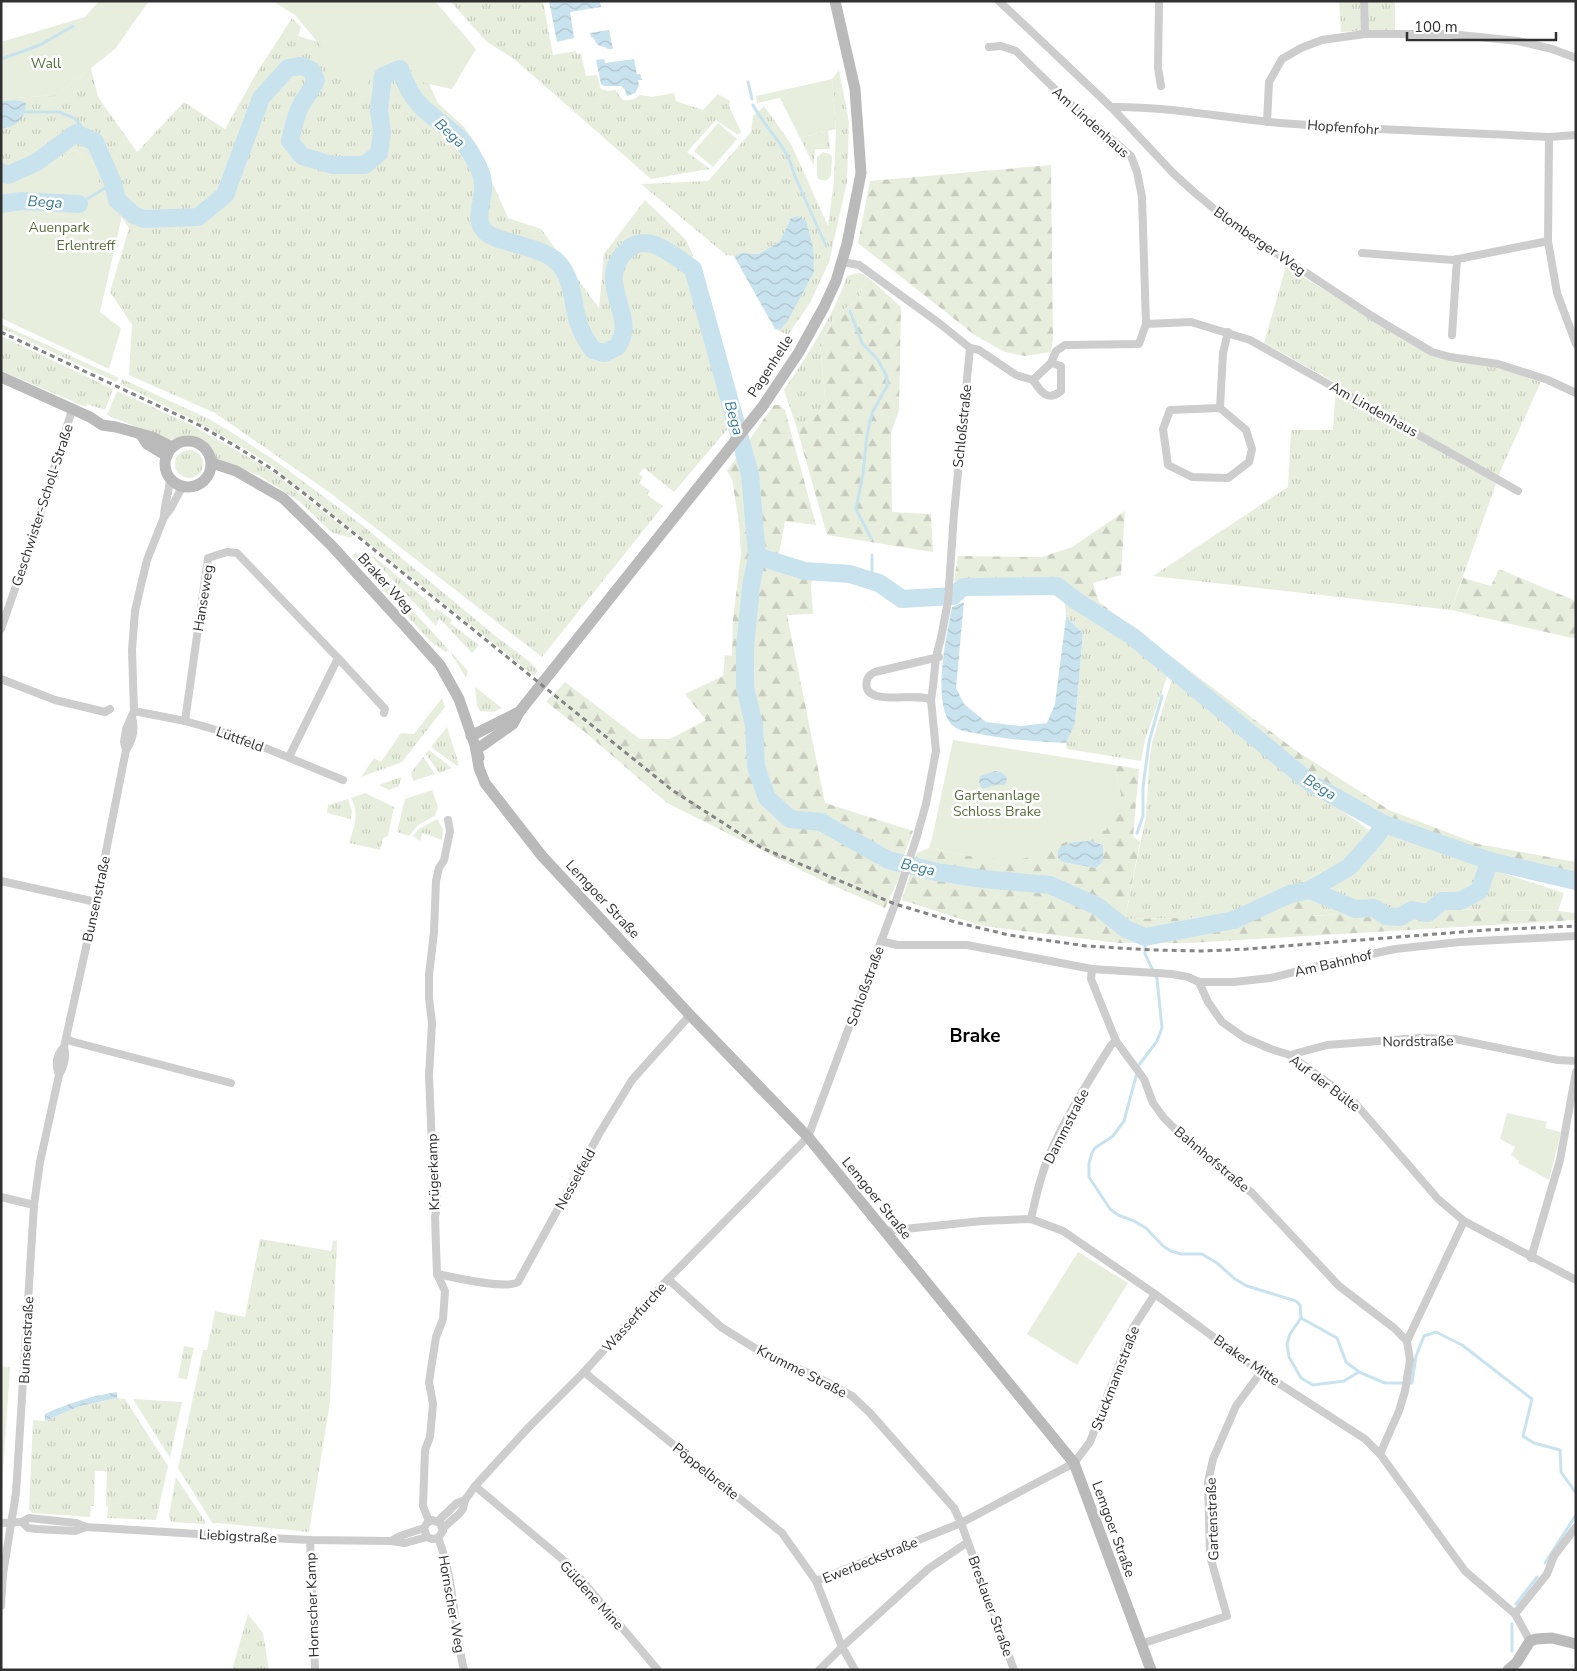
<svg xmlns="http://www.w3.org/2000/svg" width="1577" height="1671" font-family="'Nunito Sans',sans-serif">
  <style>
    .grass { fill: url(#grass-tufts) }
    .forest { fill: url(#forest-firs) }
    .park { fill: #e8eede }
    .water { fill: url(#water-waves) }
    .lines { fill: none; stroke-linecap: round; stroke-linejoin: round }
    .stream { stroke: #c9e3ee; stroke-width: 3 }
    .river { stroke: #c9e3ee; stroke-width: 18 }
    .street { stroke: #cdcdcd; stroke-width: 8 }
    .secondary { stroke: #bababa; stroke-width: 11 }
    .rail { stroke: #858585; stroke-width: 3; stroke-dasharray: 5 4; stroke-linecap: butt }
    .labels { text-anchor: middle; stroke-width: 5; stroke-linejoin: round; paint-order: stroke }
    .park-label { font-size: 14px; fill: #586e3b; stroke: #fff }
    .street-label { font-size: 14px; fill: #303030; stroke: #fff }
    .water-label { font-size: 15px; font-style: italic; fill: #397c97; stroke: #fff }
    .district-label { font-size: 19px; font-weight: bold; fill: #000; stroke: #fff }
  </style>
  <defs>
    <pattern id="grass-tufts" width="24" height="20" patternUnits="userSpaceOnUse" patternTransform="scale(1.25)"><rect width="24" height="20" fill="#e8eede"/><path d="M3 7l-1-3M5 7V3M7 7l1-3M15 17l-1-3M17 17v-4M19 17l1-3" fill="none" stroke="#c7ccbf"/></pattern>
    <pattern id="forest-firs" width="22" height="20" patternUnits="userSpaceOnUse" patternTransform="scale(1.25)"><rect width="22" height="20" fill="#e8eede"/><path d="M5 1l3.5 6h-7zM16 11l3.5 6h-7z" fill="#c7ccbf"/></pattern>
    <pattern id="water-waves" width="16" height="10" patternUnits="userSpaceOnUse" patternTransform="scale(1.25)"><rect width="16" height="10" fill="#c9e3ee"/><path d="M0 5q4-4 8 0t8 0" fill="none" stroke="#adc3cc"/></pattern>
  </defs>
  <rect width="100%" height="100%" fill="#fff"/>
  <g class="grass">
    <path d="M450,1h93l10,54 23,-4 1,3 4,-1 5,23 11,-1 4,14 8,2 6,-1 8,10c7,1 12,-1 17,-5l12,2 22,-4 2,8 27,9 15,-16 12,7 -1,5 12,26 -3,3 -22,-15 -29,32 23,17 -59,10 -137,-120 -27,-17z"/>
    <path d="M1339,1h21l2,30 -21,1z"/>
    <path d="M1367,1h28v29l-27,1z"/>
    <path d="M292,18l9,9 -3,9 48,14 74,14 18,39 27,25 10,15 33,75 33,11 58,79 5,-54 41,-54 41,40 7,15 -7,16 9,35 35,120 -56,66 -30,-24 -5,6 4,3 -4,6 11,8 -3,4 16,11 -121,151 -213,-165 -114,-79 -86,-38 3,-50 -22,-33 19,-64 -53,-79c-16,9 -57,37 -75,30v-50l7,-1 9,-28 -16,1v-2l56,-4 34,-27 7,29 39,55 47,-50 41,27 31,-55z"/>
    <path d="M839,70l10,52 -2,60 -18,80 -19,41 -22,32 -13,-6 5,1 11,-112 -11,23 -21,13 -17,-1 -8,3 -8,-1 -85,-71 67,-3 43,-49 2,-16 11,-10 27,38 37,82 6,-45 2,-52 -4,-50z"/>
    <path d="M828,131l2,18h-15l-1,15h-1l-13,-26z"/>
    <path d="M1286,266l145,90 67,12 43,14 -39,85 -51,143 -298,-34 135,-89 3,-57h42l3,-47 -72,-40z"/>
    <path d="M859,273l4,1 7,5 -8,9 -3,11 -24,17 -15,28 6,64 -29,21 -13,-39c24,-36 49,-73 63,-114z"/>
    <path d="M1,324l118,54 -3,4 -115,-54z"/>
    <path d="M1,336l112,53 -8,21 -18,-6 -1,3 -85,-36z"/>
    <path d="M122,379l87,40 22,13 46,30 85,63 131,109 37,28 8,9 -4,5 -262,-210c-49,-32 -99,-57 -152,-82z"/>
    <path d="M117,391l73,33 79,45 84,66 -2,3 -20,-6 -31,-30 -40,-26 -45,-18 -6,-10 -7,-7 -14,-4 -20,3 -61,-25z"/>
    <circle cx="189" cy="464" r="14"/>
    <path d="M361,546l69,57 -2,2 6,6 2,-3 16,12 -2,3 29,22 -7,8 -33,-35 -3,8z"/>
    <path d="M356,552l34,34 78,85 -2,7 -17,-28 -3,2 -15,-10 -79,-86z"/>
    <path d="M1076,604l53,34 40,33 -24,69 -4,21 -74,-12 -1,-6 9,-19 8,-91 -17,-16z"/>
    <path d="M1173,676l138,112 62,45 -25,31 -21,16 -7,-8 -83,45 -112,2 21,-103 3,-52 3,-22z"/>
    <path d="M475,687l27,21 -9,4 -13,-1 -3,-5z"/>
    <path d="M442,698l3,9 -43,55 -41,15 13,-19 7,4 20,-29 13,1z"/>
    <path d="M447,727l12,38 -2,1 -26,-19z"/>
    <path d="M429,750l23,18 -13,5 -13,-19z"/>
    <path d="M423,757l12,17 -22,7 -2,-8z"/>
    <path d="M401,777l-2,9 -10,4 -10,-5z"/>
    <path d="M432,790l6,17 -3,9 -17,9 -9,11 -12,-4 8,-33z"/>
    <path d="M365,793l29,14 -6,29 -5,2 -3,12 -31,-7c5,-17 11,-28 2,-45z"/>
    <path d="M348,799l4,12 -1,8 -24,-6 1,-8z"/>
    <path d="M437,819l6,10 -1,11 -19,-7 -3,8 -7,-5 6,-7z"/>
    <path d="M1388,828l108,43 68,22 -6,18 -139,-2 -108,7 21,-29 20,-17z"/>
    <path d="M260,1239l71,12 2,-10 4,-1 -7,162 -21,130 -92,-9 -4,1 -35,-56 25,-118h4l8,-39 30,6z"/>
    <path d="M184,1346l10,2 -7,31 -9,-1z"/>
    <path d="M117,1398l8,1 43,67 -12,54 -49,-2 1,-11 -2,-1 1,-35h-12l-1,35h-3l-1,11 -58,-4 -3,-4 4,-89 12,1 35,-15z"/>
    <path d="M133,1399l49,3 -12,56z"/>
    <path d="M176,1477l29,44v3l-34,-2 -2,-7z"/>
    <path d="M248,1614l15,19 6,37h-37z"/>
  </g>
  <g class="forest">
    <path d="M1051,165l2,174 -2,13 -26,4 -20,-4 -29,-16 -118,-93 12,-62z"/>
    <path d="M870,279l31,28 -2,103 -8,23 1,79 39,2 2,38 -106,-17 -30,-106 29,-21 -6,-64 15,-28 24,-17 3,-11z"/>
    <path d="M774,405h6l5,5 31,115 -31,-4 -7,39 22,7 15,1 -4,18 2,28 -26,1 38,188 88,28 -9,24 -4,21 -15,32 -60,-26 -158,-79 -82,-71 -39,-30 19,-20 75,57h30l36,-19 -21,-26 38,-18 2,-21 7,1 1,-36 8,-67 -2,-30 -7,-44 -5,-8z"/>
    <path d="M1125,511l-4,64 -28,8 6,19 196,148 94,60 89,34 98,18v22l-88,-23 -103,-41 -72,-38 -180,-148 -54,-34 -13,17 -3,-38 -109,2 4,-25 84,1 30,-10z"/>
    <path d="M1499,569l77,32v38l-125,-29 12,-32 28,8z"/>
    <path d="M1114,765l25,4 -6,67 7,6 -15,77 112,-2 83,-45 12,15 -20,29 106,-7 140,2 18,2v7l-387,23h-71l-135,-17 -81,-26 15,-47 12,-5 46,9 91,-15h16l39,-47z"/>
  </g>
  <g class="park">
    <path d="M99,1h50l-34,48 -58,46 -56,4v-57l84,-25z"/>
    <path d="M272,1h163l41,48 -24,40 -28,-6 -13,-13 -12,-6 -24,7 -9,15 -11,1 -60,-72z"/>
    <path d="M832,79l4,50 -36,9 -20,-40 -23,5 -1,-7z"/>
    <path d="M718,123l19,16 -24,28 -19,-16z"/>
    <path d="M76,149l46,67 -22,96 21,16 -12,41 -108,-51v-139c18,7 59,-21 75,-30z"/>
    <path d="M823,152l7,2 2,3 -1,19 -5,5 -8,-2 -1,-4v-18z"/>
    <path d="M953,740l161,25 7,30 -15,35 -23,11h8l12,4v16l-7,7 -33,-6 -5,-4c0,-14 5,-10 14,-16h-6l-49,19 -42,-4 -46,-9 4,-14z"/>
    <path d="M1507,1113l40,9 -2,6 16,4 -12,48 -31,-17 1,-2 -8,-6 4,-8 -15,-8z"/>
    <path d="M1078,1252l50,31 -51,82 -50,-31z"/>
    <path d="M1,1366l9,1 -9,134z"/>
  </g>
  <g class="water">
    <path d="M549,1h51l1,6 -31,5 4,26 -17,4z"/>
    <path d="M609,30l4,19h-5c-3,-3 -8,-2 -11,-5 -3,-3 -1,-5 -6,-7l-1,-4z"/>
    <path d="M604,59l1,4 29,-4 3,15h3l2,6h-4l1,6 -4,7 -8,3 -2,-6 -4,-4h-17l-3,-2 -5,-24z"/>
    <path d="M17,100l9,3c0,15 -10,24 -25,26v-28z"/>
    <path d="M797,216l9,4 7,27 1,25 -27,50 -7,8 -5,-1 -41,-73 8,-3 17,1 21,-13 11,-23z"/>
    <path d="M964,602l-8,86 8,16 22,18 35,4 26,-3 8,-19 11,-87 17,16 -8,91 -9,19c-31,-2 -61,-3 -91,-10 -6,-1 -14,-2 -19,-5 -27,-16 -9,-95 -4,-121z"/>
    <path d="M995,771l6,1 6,5 -1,6 -2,2h-9l-13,4 -3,-7 1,-6z"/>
    <path d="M1091,841l12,4v16l-7,7 -33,-6 -5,-4v-7l2,-4 14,-5z"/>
    <path d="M117,1392v6l-37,8 -35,15v-7c24,-11 46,-18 72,-22z"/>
  </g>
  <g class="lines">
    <g class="stream">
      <path d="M1,59l39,-14 33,-19"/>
      <path d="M748,82l4,17"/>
      <path d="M753,105c12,23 36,43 41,69l32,72"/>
      <path d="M26,112h33l15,6 21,24"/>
      <path d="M79,204l34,-21"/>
      <path d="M850,311l12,32 16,17 9,17v9l-15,27 -5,22 -4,38 -7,36 15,29"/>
      <path d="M872,555v26"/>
      <path d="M1137,833l6,-17v-29l6,-45 13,-46"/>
      <path d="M1145,937v17l12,25 5,49 -5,13 -18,24 -15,56 -11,15 -18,12 -3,5 -3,10v14l21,32 8,6 16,6 12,7 17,18 8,5 10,3h21l15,9 18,16 12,7 49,15 4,4 1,13 36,20 9,24 13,10 26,11h27l4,-27 8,-20 12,-4 26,13 70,54 -9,37 11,7 26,7 1,22 15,21"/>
      <path d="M1301,1318l-11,16 -3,10 2,13 12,21 12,7 31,-4 15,-9"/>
      <path d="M1545,1563l31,-48"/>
      <path d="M1516,1604l21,-27"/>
      <path d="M1512,1624v27"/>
    </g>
    <g class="river">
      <path d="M1,172l7,3 29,-13 39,-29 19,9 18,41 4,17 17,15 10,4 54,-2 27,-22 36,-97 27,-30 14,-2 9,4 5,10c-4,10 -10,16 -15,25 -6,11 -8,24 -11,36l12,15 30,9h33l14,-12 3,-21 -3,-21 4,-35 17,-7c5,15 11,28 23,39 17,16 41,28 51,51 4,6 9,17 9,25 2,14 -9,32 0,45 10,16 61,14 78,37 14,19 11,43 20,64 3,7 8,14 12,20l11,3 13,-6c2,-3 4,-6 5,-10 9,-28 -27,-59 6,-88 21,-18 48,9 65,20l57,205 7,82 48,15 45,3 22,7 7,2 23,16 51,-3 10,-9 94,-1 21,16 54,34 180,148 72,40 106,37 86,20"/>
      <path d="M1,204l20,-3 58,3"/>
      <path d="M757,556l-6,30 -6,63v38l9,38 2,42 11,31 23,21 31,3 67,38 49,12 46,7 67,6 47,21 29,23 19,8 89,-17 56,-26 20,-4 45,19 19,-1 12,8 14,1 12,-7 16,3 14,-12h18l19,-10 11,-30"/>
      <path d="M1310,890l39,-23 27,-30 8,-13"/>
    </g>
    <g class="street">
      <path d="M999,1l112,106 63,67 20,18 24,20 52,37 105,69 57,34 18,5 48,7 50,16 28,13"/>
      <path d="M1159,1l-1,67 3,18"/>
      <path d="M1364,1l1,33"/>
      <path d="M1111,107c57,-1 113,11 169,16 90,7 179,9 269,14l27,-2"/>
      <path d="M1267,122l2,-40 13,-23 19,-11 21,-8 43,-6h85l68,7 34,8 24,9"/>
      <path d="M1549,137l-1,104 9,52 19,51"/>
      <path d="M1362,253l91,7 95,-19"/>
      <path d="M843,262l16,3 80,58 31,25 9,2 37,25 17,5 18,-17 5,-12 9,-6 74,-1 7,-20 -4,-127 -5,-25 -6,-16 -64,-55 -51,-50 -15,-5 -12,1"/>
      <path d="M1146,324l45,-2 59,18 268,151"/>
      <path d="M1452,335l5,-76"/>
      <path d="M1033,380c8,12 14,22 28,11v-25l-10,-3"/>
      <path d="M1220,408l-50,2 -7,19 5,36 24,12 36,1 21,-16 3,-13 -6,-19 -26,-22 3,-55 5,-21"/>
      <path d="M164,517c0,-14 6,-26 6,-40"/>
      <path d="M1,629l32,-92 39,-127"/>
      <path d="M338,658l47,51 -1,4"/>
      <path d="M1,679l54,21 50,12 5,-3"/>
      <path d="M931,700c-14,-9 -71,9 -64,-20 1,-4 4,-6 8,-8l64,-15"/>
      <path d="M134,711l51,10 49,14 109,45"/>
      <path d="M185,721l23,-163 19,-6 10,1 101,105 -49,99"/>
      <path d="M126,750l-2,-8 2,-13 8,-18 -2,-61 3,-39 6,-26 6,-25 17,-43 7,-9 9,-17 6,-5"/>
      <path d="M918,832l8,-28 10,-53 -5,-51 2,-14 3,-29 5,-19 7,-37 6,-87 16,-166"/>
      <path d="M1,881l95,21"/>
      <path d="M881,941l16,4h70l125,24 80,5 16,3 11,5h35l36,-4 68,-17 57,-12 65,-7 116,-6"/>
      <path d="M1092,969l-1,10 25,62 28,38 9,24 11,15 25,25 63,50 87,93 55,42 13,13 3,19 -5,31 -6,20 -19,43"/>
      <path d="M1199,982l9,20 14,20 23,16 26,11 19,6 65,48 83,96 26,22 112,59"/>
      <path d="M66,1039l8,3 157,41"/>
      <path d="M1290,1055l37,-10 91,-7 37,1 103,21 18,1"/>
      <path d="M59,1075c-4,-11 -3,-19 5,-28l32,-145 30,-152c7,-10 9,-22 6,-33"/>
      <path d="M1,1197l33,8"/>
      <path d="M1031,1219c5,-22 9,-43 18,-63 16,-39 40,-75 62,-111l5,-4"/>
      <path d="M885,1231l97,-10 49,-2 32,12 92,63 106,78 104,67 15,15 85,117 50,43 15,27"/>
      <path d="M1531,1258l29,-98 16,-88"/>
      <path d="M437,1274c16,3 69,16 81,8l81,-148 33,-54 58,-65"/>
      <path d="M668,1279l53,48 40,25 58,26 33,18 18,17 84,95 7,15 -145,58 26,66 13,23"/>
      <path d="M1407,1341l57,-120"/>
      <path d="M584,1372l198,161 34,48"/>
      <path d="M475,1486l93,78 90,106"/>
      <path d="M429,1521l-6,-15 2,-56 5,-13 3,-33 -4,-22 7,-45 7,-18 2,-28 -8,-17 -2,-57 2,-10 -1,-29 -3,-9 -4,-93 3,-53 -3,-25v-23l5,-43 2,-51 3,-13 5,-8 6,-29 -2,-11"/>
      <path d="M438,1521l19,-18 8,-3"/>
      <path d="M22,1522l6,6 9,1 38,2 11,-4"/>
      <path d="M1,1523l21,-1 7,-4 47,5 10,4 144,9 80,4 81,1 14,2 22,-6"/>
      <path d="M443,1528l16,-14 4,-5 2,-9 10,-14 53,-58 56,-56 84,-93 140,-142 87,-233 23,-71"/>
      <path d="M438,1538c17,41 15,89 26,132"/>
      <path d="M310,1540l5,130"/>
      <path d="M391,1541l9,-5 24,-8 3,-5 5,-3 8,3 3,8 -5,7 -6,1 -5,-2 -3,-9"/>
      <path d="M1,1606l2,-32 13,-81 18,-288 6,-43 19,-87c5,-9 8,-18 5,-28"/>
      <path d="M1515,1614l32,-40 7,-18 22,-29"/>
      <path d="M1141,1644l86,-28 -17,-60 -2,-74 5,-23 23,-53 25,-34"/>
      <path d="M819,1670l23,-23 86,-78 40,-27"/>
      <path d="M1014,1670l-53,-147 113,-60 16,-21 43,-114 22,-34"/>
    </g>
    <g class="secondary">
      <path d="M1,377l89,40 12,8 14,2 36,10 18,9h4"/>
      <path d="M141,435l6,9 20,12"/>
      <circle cx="188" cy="464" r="23"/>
      <path d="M211,460l4,4 21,7 47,27 49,48 72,79 36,40 19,34 20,58"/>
      <path d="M471,736l48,-24"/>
      <path d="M476,750l3,18 6,15 57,73 148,159 118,122 266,326 77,207"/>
      <path d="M476,750l37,-26 7,-13 243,-305 36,-54 25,-45 12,-26 11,-37 14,-71 -6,-84 -20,-88"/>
      <path d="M1508,1670l9,-8 13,-21 6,-2 16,-1 24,6"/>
    </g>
    <path class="rail" d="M1,332l198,93 38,22 38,24 35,27 362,292 90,58 133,56 60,18 54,13 77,11 67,4 51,1 43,-2 240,-19 89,-4"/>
  </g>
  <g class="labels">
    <g class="park-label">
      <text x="46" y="68">Wall</text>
      <text x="59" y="232">Auenpark</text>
      <text x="86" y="250">Erlentreff</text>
      <text x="997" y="800">Gartenanlage<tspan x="997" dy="16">Schloss Brake</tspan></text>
    </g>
    <g class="street-label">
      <text transform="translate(1091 122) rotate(42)" y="5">Am Lindenhaus</text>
      <text transform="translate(1343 127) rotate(4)" y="5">Hopfenfohr</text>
      <text transform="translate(1260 241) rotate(35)" y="5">Blomberger Weg</text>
      <text transform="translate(770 366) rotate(-57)" y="5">Pagenhelle</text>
      <text transform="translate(1374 409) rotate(29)" y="5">Am Lindenhaus</text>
      <text transform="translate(962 426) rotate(-84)" y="5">Schloßstraße</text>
      <text transform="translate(42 505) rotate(-72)" y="5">Geschwister-Scholl-Straße</text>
      <text transform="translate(386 583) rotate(48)" y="5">Braker Weg</text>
      <text transform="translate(203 598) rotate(-81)" y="5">Hanseweg</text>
      <text transform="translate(240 739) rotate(20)" y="5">Lüttfeld</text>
      <text transform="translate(96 899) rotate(-78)" y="5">Bunsenstraße</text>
      <text transform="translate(603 899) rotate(47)" y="5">Lemgoer Straße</text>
      <text transform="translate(1333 963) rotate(-13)" y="5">Am Bahnhof</text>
      <text transform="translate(865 986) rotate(-70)" y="5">Schloßstraße</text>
      <text transform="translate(1418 1041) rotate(-1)" y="5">Nordstraße</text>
      <text transform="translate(1325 1083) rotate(37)" y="5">Auf der Bülte</text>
      <text transform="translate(1066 1126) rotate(-63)" y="5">Dammstraße</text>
      <text transform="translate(1212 1159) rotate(40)" y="5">Bahnhofstraße</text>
      <text transform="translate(433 1172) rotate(-92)" y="5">Krügerkamp</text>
      <text transform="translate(575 1179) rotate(-61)" y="5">Nesselfeld</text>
      <text transform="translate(877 1198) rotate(51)" y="5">Lemgoer Straße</text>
      <text transform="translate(634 1317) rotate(-48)" y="5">Wasserfurche</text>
      <text transform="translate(26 1340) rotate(-87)" y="5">Bunsenstraße</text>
      <text transform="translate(1247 1360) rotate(35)" y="5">Braker Mitte</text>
      <text transform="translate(802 1371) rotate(27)" y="5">Krumme Straße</text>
      <text transform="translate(1115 1378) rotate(-69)" y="5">Stuckmannstraße</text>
      <text transform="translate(706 1471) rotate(39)" y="5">Pöppelbreite</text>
      <text transform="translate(1212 1519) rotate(-92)" y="5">Gartenstraße</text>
      <text transform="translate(1114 1529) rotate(70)" y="5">Lemgoer Straße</text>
      <text transform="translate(238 1536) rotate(3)" y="5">Liebigstraße</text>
      <text transform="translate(870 1560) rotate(-22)" y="5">Ewerbeckstraße</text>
      <text transform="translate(592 1595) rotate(48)" y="5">Güldene Mine</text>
      <text transform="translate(452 1604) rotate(80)" y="5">Hornscher Weg</text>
      <text transform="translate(312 1605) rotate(-92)" y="5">Hornscher Kamp</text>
      <text transform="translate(991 1606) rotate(70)" y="5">Breslauer Straße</text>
    </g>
    <g class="water-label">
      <text transform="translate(450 133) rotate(43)" y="5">Bega</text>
      <text transform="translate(45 202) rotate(3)" y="5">Bega</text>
      <text transform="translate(734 418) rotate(74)" y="5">Bega</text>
      <text transform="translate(1320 787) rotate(32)" y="5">Bega</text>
      <text transform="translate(918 867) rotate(13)" y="5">Bega</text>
    </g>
    <g class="district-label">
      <text x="975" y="1042">Brake</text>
    </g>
  </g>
  <rect width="1577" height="1671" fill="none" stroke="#303030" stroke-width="5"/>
  <path d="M1407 32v8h149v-8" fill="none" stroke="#303030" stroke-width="2.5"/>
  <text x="1414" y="32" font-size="15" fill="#303030" stroke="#ffffff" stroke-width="4" paint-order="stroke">100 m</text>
</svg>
